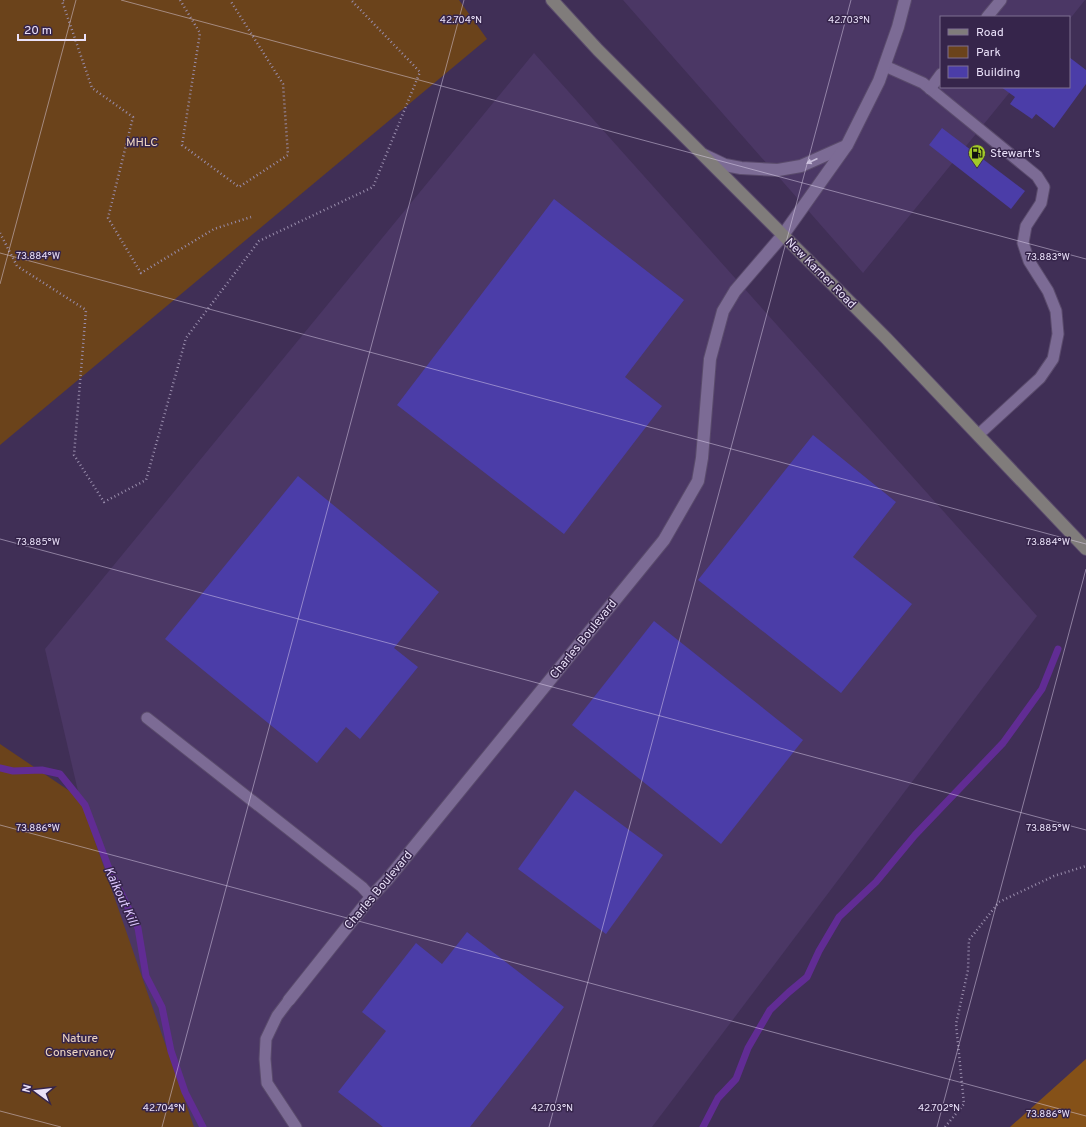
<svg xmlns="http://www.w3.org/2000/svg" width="1086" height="1127" font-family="Overpass,sans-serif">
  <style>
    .built { fill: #4b3765 }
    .green { fill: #6b431b }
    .forest { fill: #855118 }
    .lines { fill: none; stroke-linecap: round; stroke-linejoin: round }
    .stream { stroke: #612c94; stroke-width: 7 }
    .building { fill: #4b3da8 }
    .lane-casing { stroke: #5a4b6c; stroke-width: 13 }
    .street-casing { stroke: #5a4b6c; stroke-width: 14 }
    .secondary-casing { stroke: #5a4b6c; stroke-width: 14 }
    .path { stroke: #9a8ead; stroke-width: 2.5; stroke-dasharray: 1 3; stroke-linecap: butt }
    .lane { stroke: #7c6b95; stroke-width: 11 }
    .street { stroke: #7c6b95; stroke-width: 12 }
    .secondary { stroke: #807c7b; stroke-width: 12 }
    .oneway { fill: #c9bedb }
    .ticks { fill: none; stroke: #eae1f9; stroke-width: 1; stroke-opacity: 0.45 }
    .labels { text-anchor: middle; stroke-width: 3; stroke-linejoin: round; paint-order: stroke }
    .park-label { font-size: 12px; fill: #efd7c2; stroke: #36254b }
    .poi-label { font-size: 12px; fill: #eae1f9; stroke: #36254b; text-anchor: start }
    .street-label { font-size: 12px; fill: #eae1f9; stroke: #36254b }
    .water-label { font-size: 13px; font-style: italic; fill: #ddc8fe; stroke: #36254b }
    .ticks-label { font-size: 10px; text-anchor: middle; fill: #eae1f9; stroke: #36254b; stroke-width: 3; stroke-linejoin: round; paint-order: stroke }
  </style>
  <rect width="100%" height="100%" fill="#402f56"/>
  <g class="built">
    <path d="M623,0h462l-16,20v-3h-128v70h73l-151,186z"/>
    <path d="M534,53l503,563 -385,511h-496l-111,-478z"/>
  </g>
  <g class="green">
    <path d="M0,0h459l28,39 -487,406z"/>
    <path d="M0,744l80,54 114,329h-194z"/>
  </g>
  <path class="forest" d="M1086,1059v68h-76z"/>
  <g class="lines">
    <g class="stream">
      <path d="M0,768l13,3 29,-1 18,4 25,31 23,61 30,62 8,48 16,31 9,44 14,41 18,35"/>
      <path d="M703,1127l15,-29 18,-19 12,-31 22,-38 19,-18 18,-15 12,-26 20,-34 37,-35 39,-47 88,-92 39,-54 16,-40"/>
    </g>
  </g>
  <g class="building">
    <path d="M1069,57l17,13v14l-32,44 -18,-14 -4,5 -22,-15 5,-7 -14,-10h68z"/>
    <path d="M942,128l83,63 -14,18 -82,-64z"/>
    <path d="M554,199l130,101 -59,77 37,29 -98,128 -167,-129z"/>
    <path d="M813,435l83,67 -43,55 59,47 -71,89 -143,-113z"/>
    <path d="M298,476l141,116 -45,56 24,19 -58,72 -14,-12 -29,36 -152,-124z"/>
    <path d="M654,621l149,119 -82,104 -149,-119z"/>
    <path d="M575,790l88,65 -57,79 -88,-65z"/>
    <path d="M467,932l97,75 -94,120h-87l-45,-35 48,-61 -24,-19 54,-69 26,21z"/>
  </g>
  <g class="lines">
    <g class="lane-casing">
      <g id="lane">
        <path d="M987,17l14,-17"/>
        <path d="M885,66l38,17 114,93 7,11 -3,16 -15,23 -3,17 6,18 19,30 8,20 2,23 -5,25 -13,19 -62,57"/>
        <path d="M930,89l11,-15"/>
        <path d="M147,718l215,169 9,10"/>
        <path d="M289,1000l-12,16 -11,23 -1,20 2,24 29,44"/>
      </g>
    </g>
    <g class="street-casing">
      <g id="street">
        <path d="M704,155l21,10 16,3 37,2 23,-4 45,-20"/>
        <path d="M289,1000l82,-103 16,-17 277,-340 34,-59 4,-23 8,-99 13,-48 12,-20 48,-56 64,-90 32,-64 19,-54 7,-27"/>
      </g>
    </g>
    <g class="secondary-casing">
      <path id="secondary" d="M552,0l46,50 288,288 200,211"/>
    </g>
    <g class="path">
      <path d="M64,0l-2,1 30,87 41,29 -25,101 33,55 73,-44 37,-12"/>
      <path d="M180,0l20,33 -18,112 57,42 49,-32 -5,-71 -53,-84"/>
      <path d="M0,233l17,33 69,44 -12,145 30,47 42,-22 40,-142 73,-97 114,-54 47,-115 -69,-72"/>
      <path d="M945,1127l19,-23 -8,-80 12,-54 1,-30 30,-38 55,-26 32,-10"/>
    </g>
    <use href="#lane" class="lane"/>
    <use href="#street" class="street"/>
    <use href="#secondary" class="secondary"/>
  </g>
  <defs><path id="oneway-solid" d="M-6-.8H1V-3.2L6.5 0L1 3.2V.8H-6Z"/></defs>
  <use class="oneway" href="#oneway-solid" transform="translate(812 161) rotate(156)"/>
  <path class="ticks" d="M121,0l965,259M0,253l1086,291M0,284l76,-284M0,539l1086,291M0,825l1086,291M0,1111l61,16M162,1127l302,-1127M549,1127l302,-1127M937,1127l149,-558"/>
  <defs>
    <g id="fuel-pin" transform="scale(0.9)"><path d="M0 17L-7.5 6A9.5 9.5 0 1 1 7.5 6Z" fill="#a2c928" stroke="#36254b"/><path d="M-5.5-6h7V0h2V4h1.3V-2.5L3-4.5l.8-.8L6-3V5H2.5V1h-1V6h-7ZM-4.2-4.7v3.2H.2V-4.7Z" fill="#111"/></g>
  </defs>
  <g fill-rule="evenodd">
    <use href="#fuel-pin" x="977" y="153"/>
  </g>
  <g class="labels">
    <g class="park-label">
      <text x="142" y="146">MHLC</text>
      <text x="80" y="1042">Nature<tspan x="80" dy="14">Conservancy</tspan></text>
    </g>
    <g class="poi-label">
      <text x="990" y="157">Stewart's</text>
    </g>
    <g class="street-label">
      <text transform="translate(821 273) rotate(45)" y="4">New Karner Road</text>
      <text transform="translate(583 639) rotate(-51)" y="4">Charles Boulevard</text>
      <text transform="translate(378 890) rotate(-50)" y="4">Charles Boulevard</text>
    </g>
    <g class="water-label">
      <text transform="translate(122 896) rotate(65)" y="5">Kaikout Kill</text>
    </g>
  </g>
  <g class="ticks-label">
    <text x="461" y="23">42.704°N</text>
    <text x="849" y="23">42.703°N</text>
    <text x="38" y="259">73.884°W</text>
    <text x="1048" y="260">73.883°W</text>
    <text x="38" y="545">73.885°W</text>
    <text x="1048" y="545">73.884°W</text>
    <text x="38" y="831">73.886°W</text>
    <text x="1048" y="831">73.885°W</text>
    <text x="164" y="1111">42.704°N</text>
    <text x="552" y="1111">42.703°N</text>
    <text x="939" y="1111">42.702°N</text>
    <text x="1048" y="1117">73.886°W</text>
  </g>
  <rect x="940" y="16" width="130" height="72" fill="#36254b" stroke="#7e7091"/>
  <rect x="948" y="29" width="20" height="6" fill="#807c7b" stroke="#7e7091"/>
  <text x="976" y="36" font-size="12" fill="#eae1f9">Road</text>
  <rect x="948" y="46" width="20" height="12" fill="#6b431b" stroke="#7e7091"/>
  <text x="976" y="56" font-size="12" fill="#eae1f9">Park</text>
  <rect x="948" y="66" width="20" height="12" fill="#4b3da8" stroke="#7e7091"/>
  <text x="976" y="76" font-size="12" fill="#eae1f9">Building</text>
  <g transform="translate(36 1091) rotate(285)" stroke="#36254b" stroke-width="3" paint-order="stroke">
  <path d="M0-3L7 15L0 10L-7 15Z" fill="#eae1f9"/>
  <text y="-6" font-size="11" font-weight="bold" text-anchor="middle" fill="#eae1f9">N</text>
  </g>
  <path d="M18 34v6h67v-6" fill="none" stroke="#eae1f9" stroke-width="2"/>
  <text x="24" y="34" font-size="12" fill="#eae1f9" stroke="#36254b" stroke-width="3" paint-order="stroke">20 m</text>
</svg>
